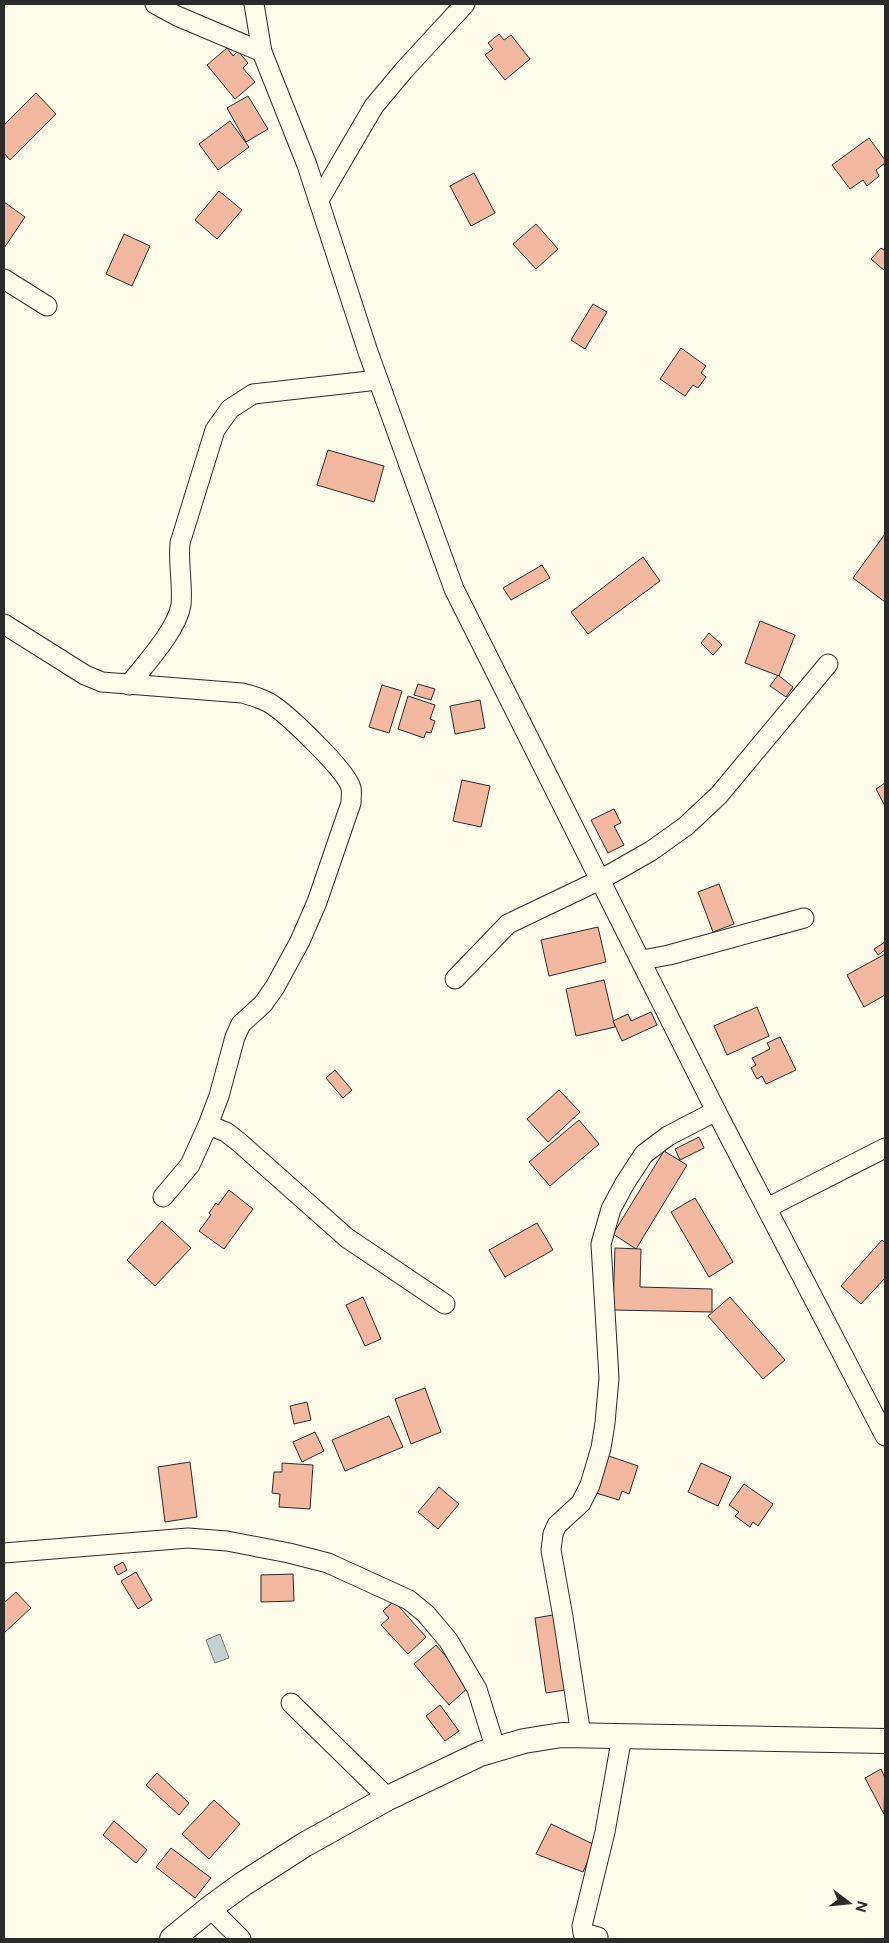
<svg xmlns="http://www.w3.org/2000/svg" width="889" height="1943" font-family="'Public Sans',sans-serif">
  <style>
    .water { fill: #c7d0d0; stroke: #74746e }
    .building { fill: #f2b8a0; stroke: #2b2b2b }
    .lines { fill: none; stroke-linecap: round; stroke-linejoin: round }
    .minor-casing { stroke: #2b2b2b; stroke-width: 21 }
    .major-casing { stroke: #2b2b2b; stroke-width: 26 }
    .minor { stroke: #fdfbea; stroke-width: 19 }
    .major { stroke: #fdfbea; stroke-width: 24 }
  </style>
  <rect width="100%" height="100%" fill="#fdfbea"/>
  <path class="water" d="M220,1634l9,24 -14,5 -9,-23z"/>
  <g class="building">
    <path d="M499,34l5,6 7,-5 19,24 -25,21 -20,-25 8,-6 -5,-6z"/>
    <path d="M227,48l6,8 5,-5 10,12 -5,5 12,14 -20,17 -28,-34z"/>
    <path d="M36,93l20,21 -46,46 -6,-7v-28z"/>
    <path d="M248,96l20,33 -22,13 -19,-34z"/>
    <path d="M230,121l19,26 -31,23 -19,-26z"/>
    <path d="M869,138l16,22v3l-9,7 3,6 -12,10 -4,-6 -13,9 -18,-24z"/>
    <path d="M474,173l21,40 -24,13 -21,-40z"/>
    <path d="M219,191l23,19 -25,29 -22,-19z"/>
    <path d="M4,202l21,15 -21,31z"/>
    <path d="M536,224l22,25 -22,20 -23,-25z"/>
    <path d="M124,234l26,12 -18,40 -26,-12z"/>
    <path d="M881,248l4,3v20l-14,-12z"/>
    <path d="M593,304l14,8 -22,37 -14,-9z"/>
    <path d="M681,348l25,18 -5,7 5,4 -8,11 -5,-3 -8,11 -25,-17z"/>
    <path d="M328,450l56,16 -10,36 -57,-17z"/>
    <path d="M885,534v68l-32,-24z"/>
    <path d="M643,557l17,24 -72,53 -17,-22z"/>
    <path d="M542,565l8,13 -39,22 -8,-12z"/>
    <path d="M760,621l35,14 -16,41 -34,-13z"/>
    <path d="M709,633l13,12 -9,10 -12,-12z"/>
    <path d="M778,675l15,12 -7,10 -16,-11z"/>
    <path d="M418,684l17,5 -4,11 -17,-5z"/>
    <path d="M382,685l20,6 -13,42 -20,-6z"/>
    <path d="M408,696l27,9 -5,14 5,2 -4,12 -5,-1 -2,6 -26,-9z"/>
    <path d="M480,700l5,28 -30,6 -5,-28z"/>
    <path d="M462,780l28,6 -9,41 -28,-6z"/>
    <path d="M885,783v23l-9,-17z"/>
    <path d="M614,809l7,14 -7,3 10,19 -16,8 -17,-33z"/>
    <path d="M719,884l15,40 -21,8 -15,-40z"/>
    <path d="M598,927l8,35 -57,14 -8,-36z"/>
    <path d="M885,942v8l-7,5 -4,-6z"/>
    <path d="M885,954v41l-21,12 -17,-32z"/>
    <path d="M604,980l11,47 -39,9 -10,-47z"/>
    <path d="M757,1007l12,29 -42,19 -13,-29z"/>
    <path d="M651,1012l6,13 -35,16 -9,-20 15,-7 3,7z"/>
    <path d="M780,1037l16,33 -30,14 -4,-8 -5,3 -6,-11 5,-3 -4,-7 18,-9 -3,-6z"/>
    <path d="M335,1070l17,20 -9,8 -17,-20z"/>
    <path d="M559,1090l21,22 -32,30 -21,-23z"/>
    <path d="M579,1120l20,24 -49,42 -21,-24z"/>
    <path d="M699,1137l5,11 -24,12 -5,-11z"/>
    <path d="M664,1151l23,14 -51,84 -23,-15z"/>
    <path d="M229,1190l24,19 -29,40 -25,-18 12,-16 -2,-2 7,-10 2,2z"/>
    <path d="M695,1198l38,64 -24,15 -38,-65z"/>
    <path d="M162,1221l29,27 -36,38 -28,-26z"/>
    <path d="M537,1223l16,27 -48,27 -16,-27z"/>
    <path d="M882,1240l3,3v35l-24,26 -20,-18z"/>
    <path d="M615,1248l26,1 -1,38 72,2v23l-99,-2z"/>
    <path d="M363,1297l18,42 -16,7 -19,-41z"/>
    <path d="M730,1297l55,63 -22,19 -55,-63z"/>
    <path d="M425,1388l16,44 -30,12 -16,-45z"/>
    <path d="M307,1402l4,18 -17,4 -4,-18z"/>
    <path d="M389,1416l14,31 -58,24 -13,-31z"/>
    <path d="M315,1432l9,19 -22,11 -9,-20z"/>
    <path d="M603,1454l35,12 -9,28 -7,-3 -3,9 -23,-7z"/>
    <path d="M190,1462l7,55 -32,5 -7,-55z"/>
    <path d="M282,1463l31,2 -3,44 -31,-2 1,-13 -8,-1 2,-21h8z"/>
    <path d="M701,1463l30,14 -13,29 -30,-14z"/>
    <path d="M744,1484l29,20 -15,22 -5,-4 -3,5 -15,-11 4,-4 -10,-7z"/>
    <path d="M439,1487l20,17 -21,25 -20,-17z"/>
    <path d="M123,1562l4,8 -9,5 -4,-8z"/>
    <path d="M136,1572l16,28 -14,9 -17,-28z"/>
    <path d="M293,1574l1,27 -33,1v-27z"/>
    <path d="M16,1592l15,16 -27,25v-30z"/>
    <path d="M394,1601l32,36 -18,17 -27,-29 8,-7 -6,-7z"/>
    <path d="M559,1614l12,75 -25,4 -11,-75z"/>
    <path d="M436,1645l35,40 -22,20 -35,-41z"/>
    <path d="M440,1705l19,26 -14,10 -19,-25z"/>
    <path d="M881,1769l4,9 -1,36 -19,-36z"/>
    <path d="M157,1773l32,30 -10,12 -33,-30z"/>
    <path d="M214,1800l26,24 -31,35 -27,-25z"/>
    <path d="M114,1821l33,29 -11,13 -33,-28z"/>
    <path d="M551,1824l44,21 -12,27 -47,-18z"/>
    <path d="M171,1848l40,30 -16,20 -39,-31z"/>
  </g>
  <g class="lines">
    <g class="minor-casing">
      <g id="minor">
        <path d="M155,4l22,12 85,36"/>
        <path d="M254,4l8,48 45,113 61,187 86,237 262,522 169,325"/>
        <path d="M319,200l55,-94 31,-37 60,-65"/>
        <path d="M4,279l43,27"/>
        <path d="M4,624l81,51 17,7 140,11c11,3 23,6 32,13 16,11 73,65 77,82 1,4 0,10 0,15l-34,99 -17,39 -25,46 -12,17 -22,20 -6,13 -16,59 -11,29 -18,40 -27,32"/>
        <path d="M129,685c16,-21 48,-55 52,-80 2,-20 -3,-41 -1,-62l35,-113 15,-21 23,-15 125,-14"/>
        <path d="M642,960l27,-5 135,-37"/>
        <path d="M455,979l53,-55 92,-44 51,-29 35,-25 33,-31 109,-131"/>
        <path d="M208,1125l18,7 14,11 107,95 98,66"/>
        <path d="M767,1208l118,-60"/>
        <path d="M4,1553l184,-15 39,3 62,12 39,10 81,37 17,14 22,26 29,49 19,61"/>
        <path d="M291,1703l97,95"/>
        <path d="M581,1735l-18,-118 -12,-67 2,-16 4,-9 24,-22 9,-18 11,-37 4,-25 4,-45 -8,-134 10,-35 14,-26 19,-29 24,-18 48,-25"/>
        <path d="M210,1908l31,31"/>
        <path d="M598,1937l-15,-4 -1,-7 23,-94 17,-96"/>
      </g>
    </g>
    <g class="major-casing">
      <path id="major" d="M172,1939l38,-31 33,-24 61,-39 84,-47 92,-44 44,-13 38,-6 323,6"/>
    </g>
    <use href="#minor" class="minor"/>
    <use href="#major" class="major"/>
  </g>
  <rect width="889" height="1943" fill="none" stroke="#2b2b2b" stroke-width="10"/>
  <g transform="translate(849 1903) rotate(106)" stroke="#fdfbea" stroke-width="4" paint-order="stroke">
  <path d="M0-4L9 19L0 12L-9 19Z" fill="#2b2b2b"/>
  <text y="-8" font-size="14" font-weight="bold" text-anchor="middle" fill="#2b2b2b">N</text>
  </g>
</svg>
